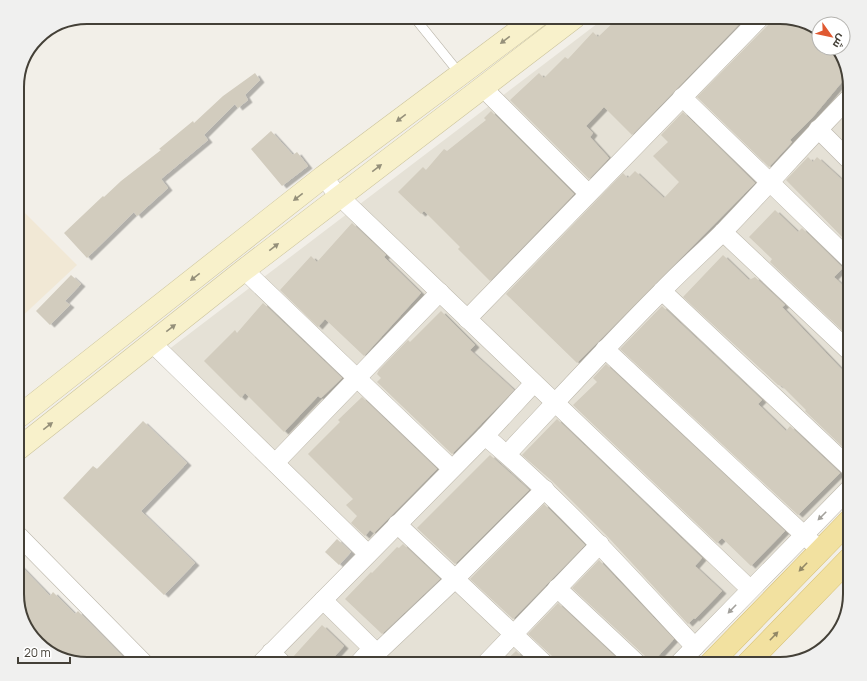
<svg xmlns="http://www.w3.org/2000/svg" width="867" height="681" font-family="Manrope,Cairo,sans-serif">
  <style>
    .residential { fill: #e5e1d6 }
    .commercial { fill: #f1e8d5 }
    .building { fill: #d2ccbe; filter: url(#shadow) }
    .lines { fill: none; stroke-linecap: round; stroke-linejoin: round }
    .service-casing { stroke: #bcb7ab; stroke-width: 10 }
    .minor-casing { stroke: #bcb7ab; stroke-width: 19 }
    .secondary-casing { stroke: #ccc49c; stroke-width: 23 }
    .primary-casing { stroke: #d5bf72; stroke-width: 23 }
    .service { stroke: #fff; stroke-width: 9 }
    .minor { stroke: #fff; stroke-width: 18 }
    .secondary { stroke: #f8f1cb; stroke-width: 22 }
    .primary { stroke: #f2e1a0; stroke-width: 22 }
    .oneway { fill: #95907a }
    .oneway2 { fill: #a2a09b }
    .oneway3 { fill: #928866 }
    .rim { fill: none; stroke: #444037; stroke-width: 2 }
  </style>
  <defs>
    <filter id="shadow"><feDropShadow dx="4.5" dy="2.5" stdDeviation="0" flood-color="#0004"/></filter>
  </defs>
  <rect width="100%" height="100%" fill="#f2efe8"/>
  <path class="residential" d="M606,17h174l39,15v16h17l7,8 7,31v388l-183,189h-405l107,-109 -201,-205z"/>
  <path class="commercial" d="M17,205l60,60 -60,56z"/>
  <g class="building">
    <path d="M619,17h127l-114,118 -28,-28 -18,19 7,7 -3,4 19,21 -20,21 -79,-79 29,-27 5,5 21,-21 3,2 25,-27 5,5z"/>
    <path d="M771,17h9l39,15v16h17l7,8 4,20 -35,42 -22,22 2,2 -23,25 -72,-70 72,-73z"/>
    <path d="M255,73l5,7 -15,15 3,5 -10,8 -3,-4 -31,31 4,5 -47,39 7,9 -31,28 -3,-4 -47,46 -23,-25 39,-37 1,1 17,-16 40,-31 -2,-1 34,-28 1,2 29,-27z"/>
    <path d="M491,111l83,83 -84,87 -32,-32 2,-2 -36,-36 -3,3 -23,-22 25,-25 3,3 18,-21 3,2 39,-31 -2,-2z"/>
    <path d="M683,112l72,71 -178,180 -71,-69 117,-121 5,5 7,-7 29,27 15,-16 -26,-26 15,-14 -7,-7z"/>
    <path d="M271,131l22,24 4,-3 11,14 -26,20 -31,-37z"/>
    <path d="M808,157l5,5 4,-5 33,30v58l-64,-65z"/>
    <path d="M775,210l23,22 4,-4 41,40 -9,9 16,15v46l-80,-76 2,-3 -23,-22z"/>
    <path d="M352,223l34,32 -2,2 37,36 -57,63 -39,-37 -7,8 -38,-37 31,-34 6,6z"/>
    <path d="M723,255l26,25 6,-3 30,28 -3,2 68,71v76l-45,-43 1,-1 -24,-24 -4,-1 -95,-88z"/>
    <path d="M71,275l10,9 -16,17 5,4 -20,20 -14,-14z"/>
    <path d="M263,303l79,75 -21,20 -3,-2 -34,36 -39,-39 -4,5 -37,-37 31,-31 2,3z"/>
    <path d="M662,306l100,94 -4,4 28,27 4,-5 50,47 -42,42 -178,-166z"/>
    <path d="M441,311l34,34 -5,5 44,40 -62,64 -75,-72 4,-4 -4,-4 2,-4 29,-30 2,2z"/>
    <path d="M606,364l179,167 -34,35 -29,-28 -5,5 -144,-138 24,-23 -4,-4z"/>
    <path d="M362,397l75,72 -63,64 -4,-3 -5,6 -14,-13 6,-7 -11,-11 7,-6 -45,-45 32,-32 -2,-2z"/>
    <path d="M557,419l145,139 -7,8 27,25 -27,28 -1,-1 -6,6 -80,-87 -56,-56 -30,-26z"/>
    <path d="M143,421l44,42 -46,48 54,52 -31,32 -101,-97 30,-32 4,3z"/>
    <path d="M490,455l39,35 -74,74 -38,-36z"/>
    <path d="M544,504l41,41 -72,74 -43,-40z"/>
    <path d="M337,539l14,13 -12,13 -14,-13z"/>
    <path d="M403,544l37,35 -58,55 -37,-35 26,-27 1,1 25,-26 2,1z"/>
    <path d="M599,560l75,79 -23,25h-3l-3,-8 -73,-68z"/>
    <path d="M17,562l33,34 3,-4 22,22 3,-3 52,53h-43l-32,-12 -11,-12 -4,4 -16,-19 -7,-27z"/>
    <path d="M558,603l65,61h-68l-3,-8 -24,-22z"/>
    <path d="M322,625l22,21 -16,18h-35l-1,-6z"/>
    <path d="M516,651l14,13h-28z"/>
  </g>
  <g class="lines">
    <g class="service-casing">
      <path id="service" d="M414,17l46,57"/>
    </g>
    <g class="minor-casing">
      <g id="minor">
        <path d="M483,88l105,105"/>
        <path d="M682,97l168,163"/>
        <path d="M818,129l32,32"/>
        <path d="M323,177l16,19 411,393"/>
        <path d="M723,232l127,120"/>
        <path d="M244,270l207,198"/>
        <path d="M662,291l188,177"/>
        <path d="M467,319l294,-302"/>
        <path d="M152,343l216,211"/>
        <path d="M605,349l215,201"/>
        <path d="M485,436c76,64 142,138 210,211"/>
        <path d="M507,454c51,-54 101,-109 154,-162 20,-21 42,-40 63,-61 43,-44 83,-91 126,-134"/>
        <path d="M275,463l165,-171"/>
        <path d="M397,524l148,140"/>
        <path d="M17,534l128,130"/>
        <path d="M557,588l81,76"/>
        <path d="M323,600l54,53v9"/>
        <path d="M271,652l12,12"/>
        <path d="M260,664l225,-228 49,-53"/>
        <path d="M358,664l7,-8 12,-3 77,-73 91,-91"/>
        <path d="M485,664l115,-120"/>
        <path d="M678,664l172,-176"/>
      </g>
    </g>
    <g class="secondary-casing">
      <g id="secondary">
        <path d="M17,418l306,-241 214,-160"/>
        <path d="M17,450l227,-180 331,-253"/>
      </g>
    </g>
    <g class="primary-casing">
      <g id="primary">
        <path d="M710,664l140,-144"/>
        <path d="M747,664l103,-106"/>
      </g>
    </g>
    <use href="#service" class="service"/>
    <use href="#minor" class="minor"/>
    <use href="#secondary" class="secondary"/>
    <use href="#primary" class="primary"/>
  </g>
  <defs><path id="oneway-solid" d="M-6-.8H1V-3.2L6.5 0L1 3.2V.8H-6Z"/></defs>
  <g class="oneway">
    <use href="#oneway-solid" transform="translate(505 40) rotate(143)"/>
    <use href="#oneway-solid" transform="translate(401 118) rotate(143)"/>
    <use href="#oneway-solid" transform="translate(377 168) rotate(-37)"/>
    <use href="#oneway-solid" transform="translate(298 197) rotate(142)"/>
    <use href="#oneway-solid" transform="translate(274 247) rotate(-38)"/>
    <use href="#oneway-solid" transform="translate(195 277) rotate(142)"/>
    <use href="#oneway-solid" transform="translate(171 328) rotate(-38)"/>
    <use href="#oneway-solid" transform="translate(48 426) rotate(-38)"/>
  </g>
  <g class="oneway2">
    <use href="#oneway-solid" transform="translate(822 516) rotate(135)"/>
    <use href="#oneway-solid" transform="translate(732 609) rotate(134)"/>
  </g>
  <g class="oneway3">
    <use href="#oneway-solid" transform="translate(803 567) rotate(134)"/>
    <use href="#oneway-solid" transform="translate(774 636) rotate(-46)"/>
  </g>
  <path d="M0 0H867V681H0ZM87 24H780A63 63 0 0 1 843 87V594A63 63 0 0 1 780 657H87A63 63 0 0 1 24 594V87A63 63 0 0 1 87 24Z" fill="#f0f0ef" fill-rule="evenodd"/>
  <path class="rim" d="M87 24H780A63 63 0 0 1 843 87V594A63 63 0 0 1 780 657H87A63 63 0 0 1 24 594V87A63 63 0 0 1 87 24Z"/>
  <g transform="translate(831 36) rotate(123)"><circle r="19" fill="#ffffff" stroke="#b4b3af"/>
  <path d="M0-3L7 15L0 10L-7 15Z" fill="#e05931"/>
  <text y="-6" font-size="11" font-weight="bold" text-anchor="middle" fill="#444037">ش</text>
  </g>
  <path d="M18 657v6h52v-6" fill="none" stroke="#444037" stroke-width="2"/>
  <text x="24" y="657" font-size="12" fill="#444037" stroke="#ffffff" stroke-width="3" paint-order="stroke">20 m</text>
</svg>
